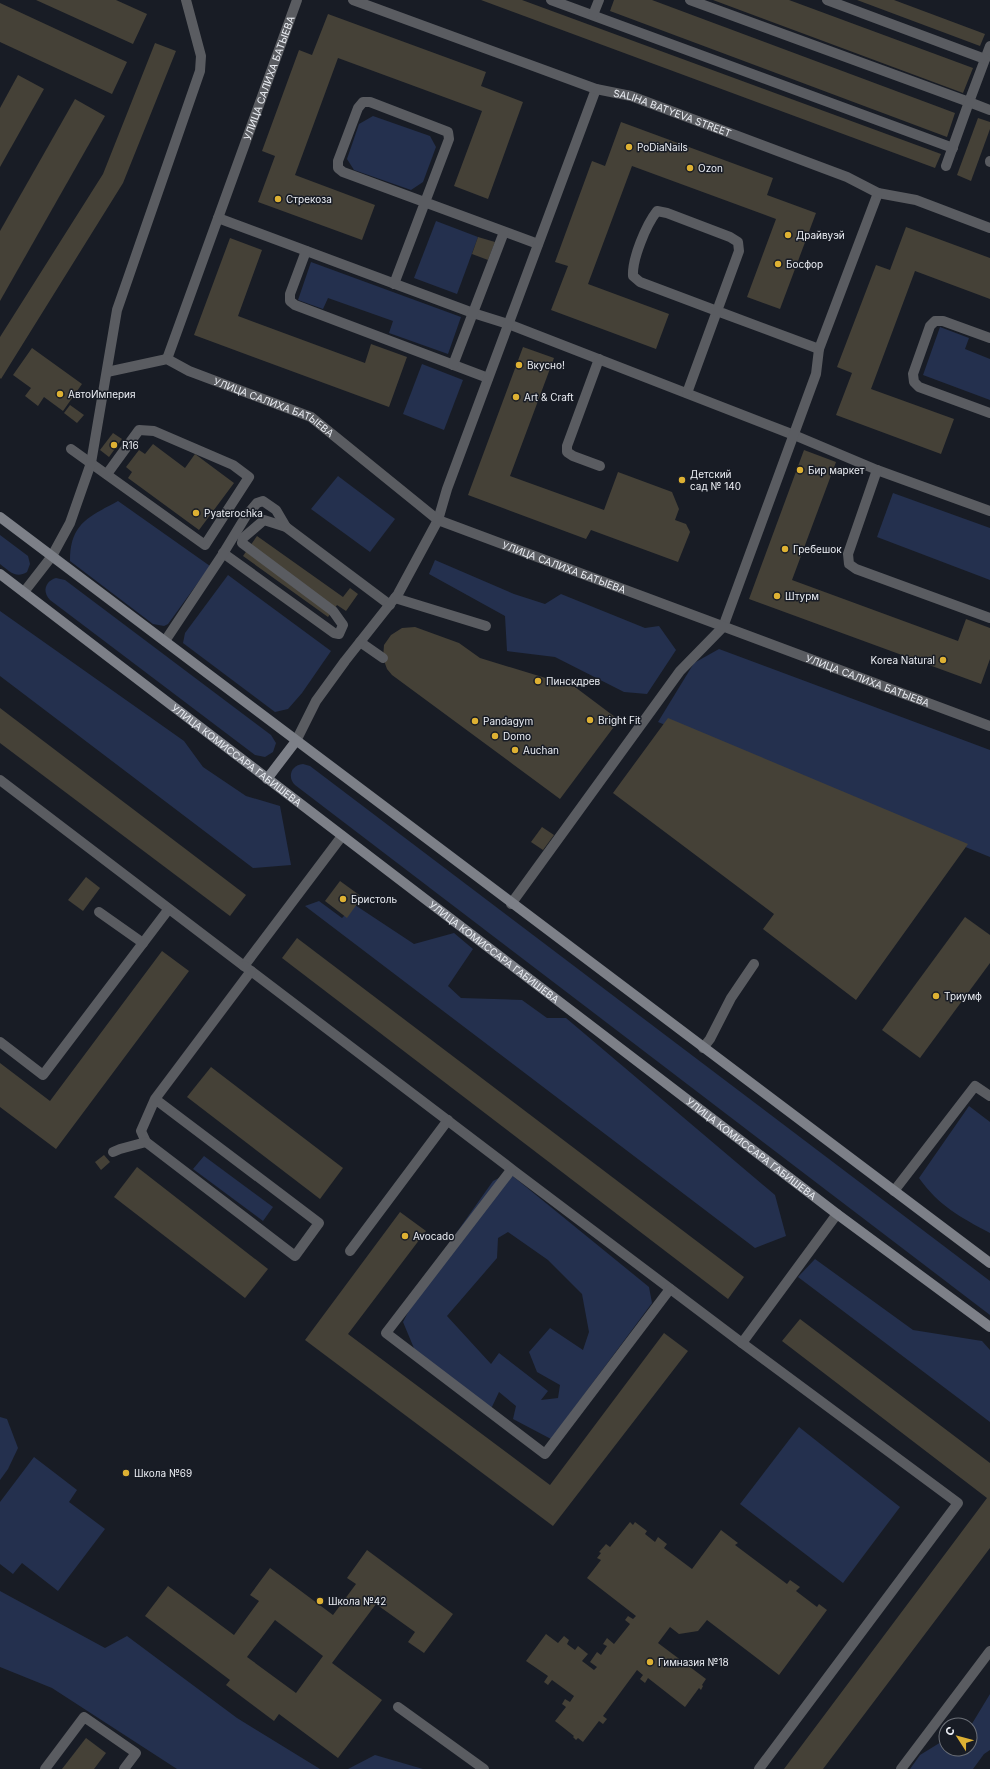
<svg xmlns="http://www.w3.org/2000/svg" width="990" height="1769" font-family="Inter,sans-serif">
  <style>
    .green { fill: #24304e; fill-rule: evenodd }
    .building { fill: #454137; fill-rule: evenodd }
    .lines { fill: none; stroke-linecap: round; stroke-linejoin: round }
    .lane { stroke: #5a5c61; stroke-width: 10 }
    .street { stroke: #5a5c61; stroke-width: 10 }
    .secondary { stroke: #7d8088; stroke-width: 10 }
    .poi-dot { fill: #deb133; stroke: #181c25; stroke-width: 1.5 }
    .labels { text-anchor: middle; stroke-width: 3; stroke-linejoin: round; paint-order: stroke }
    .street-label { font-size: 10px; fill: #ebeef4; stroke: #181c25 }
    .poi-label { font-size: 10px; fill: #ebeef4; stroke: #181c25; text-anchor: start }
  </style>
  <rect width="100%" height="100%" fill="#181c25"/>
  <g class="green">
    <path d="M373,116l57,20 6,11 -13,35 -12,8 -57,-20 -7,-11 12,-35z"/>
    <path d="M436,221l42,16 -21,57 -43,-16z"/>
    <path d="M311,262l150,55 -13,37 -59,-21 4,-12 -65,-23 -5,11 -25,-9z"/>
    <path d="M940,327l29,11 -4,11 25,10v41l-67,-25z"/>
    <path d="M422,364l41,16 -19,50 -41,-16z"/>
    <path d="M338,476l57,43 -25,33 -59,-43z"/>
    <path d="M893,493l97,35v52l-113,-43z"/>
    <path d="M118,501l92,65 -42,58 -4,2 -11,-2 -83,-63c0,-38 19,-44 48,-60z"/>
    <path d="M0,535l28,21 2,8 -3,8c-11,7 -18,-1 -27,-8z"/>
    <path d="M435,560l79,34 31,10 16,-10 84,34 14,-2 17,24 -29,44 -23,-2 -69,-35 -48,-6 -2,-35 -76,-42z"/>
    <path d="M228,575l103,76 -29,42 -14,16 -13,3 -92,-69 2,-10z"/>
    <path d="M56,578l9,2 206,155 5,8 -3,9 -8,5 -10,-2 -205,-155c-8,-8 -5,-19 6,-22z"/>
    <path d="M0,611l184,130 19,26 43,29 34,10 11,59 -38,3 -253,-192z"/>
    <path d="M719,649l271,101v107l-332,-135 36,-59z"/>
    <path d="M303,764l7,2 680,515v34l-695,-530c-8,-8 -4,-20 8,-21z"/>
    <path d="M319,901l23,17 13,-13 59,39 40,-11 19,16 -25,37 13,12 61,2 25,18h19l209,177 11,41 -31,12 -450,-342z"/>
    <path d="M969,1106l21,16v111c-30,-16 -51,-27 -71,-55z"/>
    <path d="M204,1156l69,51 -10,14 -70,-52z"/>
    <path d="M509,1173l140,114 3,16 -101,136 -38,-20 3,-13 -17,-14 -9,19 -74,-58 -13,-31 25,-49 65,-92zM508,1232l40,28 34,34 7,38 -6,18 -33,-22 -21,24 8,20 23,13 -2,13 -17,2 7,-9 -49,-38 -8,11 -44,-48 50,-58 1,-20z"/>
    <path d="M815,1259l98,71 69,11 8,9v72l-192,-145z"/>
    <path d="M0,1417l7,2 11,29 -10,21 -8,11z"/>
    <path d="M799,1427l101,80 -57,76 -103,-79z"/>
    <path d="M34,1457l43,33 -8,12 36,27 -47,62 -36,-28 -9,11 -13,-10v-62z"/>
    <path d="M0,1591l105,57 22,-12 110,82 83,51h-143l-125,-81 -52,-21z"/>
    <path d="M990,1694v56l-6,4 -11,15h-63l10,-14 26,-16v10h24v-22z"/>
    <path d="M375,1755l48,14h-75z"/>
  </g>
  <g class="building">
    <path d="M36,0h80l31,14 -14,30z"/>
    <path d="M481,0h41l419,154 -6,14z"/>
    <path d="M614,0h38l303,113 -8,24 -337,-126z"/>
    <path d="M713,0h76l184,68 -10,25z"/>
    <path d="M857,0h37l91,34 -5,12z"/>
    <path d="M0,3l127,59 -15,32 -112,-52z"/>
    <path d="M328,14l158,58 -5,14 42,16 -35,97 -34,-13 28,-75 -144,-53 -43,117 80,30 -13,35 -104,-38 17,-46 -13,-5 37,-101 13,5z"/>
    <path d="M155,43l21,8 -53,132 -122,196 -1,-1v-41l103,-163z"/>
    <path d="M18,75l26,14 -44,78v-59z"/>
    <path d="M75,99l30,17 -105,185v-70z"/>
    <path d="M978,118l12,4v7l-19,52 -14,-6z"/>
    <path d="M621,122l152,56 -6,17 49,18 -36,96 -33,-12 29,-78 -144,-53 -44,118 81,30 -13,35 -105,-39 17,-44 -13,-4 37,-101 13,5z"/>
    <path d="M906,227l84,31v41l-75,-28 -44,118 83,30 -13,35 -105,-39 16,-42 -15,-6 39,-102 14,5z"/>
    <path d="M478,237l17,5 -7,18 -16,-6z"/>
    <path d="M230,238l32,12 -24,66 127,47 6,-19 36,13 -18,50 -195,-72z"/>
    <path d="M523,347l31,11 -44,118 94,34 14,-38 54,20 7,17 -4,11 11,4 4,8 -12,30 -87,-32 -5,9 -118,-44z"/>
    <path d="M32,348l50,36 -19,27 -19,-14 -6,9 -13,-10 6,-8 -18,-13z"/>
    <path d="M70,405l14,10 -7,8 -13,-10z"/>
    <path d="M113,433l9,6 -13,18 -9,-7z"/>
    <path d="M153,444l32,24 10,-14 39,29 -35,47 -71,-52 4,-6 -6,-5 13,-17 6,4z"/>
    <path d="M804,450l32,12 -44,118 166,61 8,-22 24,9v31l-9,25 -232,-85z"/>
    <path d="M257,536l86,61 7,-9 8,6 -12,17 -9,-6 -9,12 -85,-61z"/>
    <path d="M415,627l44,16 21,15 95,29 44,33 -59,79 -168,-124 -5,-6 -4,-11 1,-13 7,-10 11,-7z"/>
    <path d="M0,708l246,187 -16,21 -230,-173z"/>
    <path d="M668,718l300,126 -112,156 -93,-71 11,-15 -161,-121z"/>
    <path d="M542,827l12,8 -11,15 -12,-8z"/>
    <path d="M86,877l14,11 -17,23 -15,-11z"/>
    <path d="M340,881l22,16 -15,21 -22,-17z"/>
    <path d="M965,917l25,18v28l-70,95 -38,-28z"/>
    <path d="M297,938l447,339 -16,22 -446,-341z"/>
    <path d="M162,951l27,20 -133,178 -56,-42v-44l50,38z"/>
    <path d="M211,1067l132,101 -23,31 -133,-102z"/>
    <path d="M104,1155l6,7 -9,8 -6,-8z"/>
    <path d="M137,1167l131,102 -23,29 -131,-101z"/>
    <path d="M400,1212l26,19 -78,103 202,151 114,-152 24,18 -135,175 -248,-186z"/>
    <path d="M800,1319l190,144v85l-167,221h-39l203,-271 -205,-157z"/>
    <path d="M630,1522l3,3 2,-3 12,9 -2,3 10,8 3,-5 9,7 -3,4 28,21 29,-39 17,13 -3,2 52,39 3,-4 10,7 -4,4 21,16 2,-3 8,6 -48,65 -72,-55 -9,11 -19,3 -9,-7 -12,16 48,36 -4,6 1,1 -2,4 -2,-2 -14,19 -37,-29 -3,5 -5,-4 3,-4 -6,-5 -34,46 4,3 -4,5 -4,-3 -16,21 -5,-4 -2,2 -3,-3 1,-1 -19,-15 11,-14 -4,-3 3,-5 5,3 4,-6 -22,-16 -4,5 -4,-3 4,-6 -22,-15 20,-27 12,9 6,-7 5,4 -2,4 8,6 3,-4 10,8 -6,7 12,9 3,-3 -7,-5 7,-10 4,3 6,-9 -4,-2 4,-6 7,6 16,-20 -5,-4 3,-4 5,3 3,-3 -49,-38 14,-18 -4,-2 4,-5 -2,-1 7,-8 4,3z"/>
    <path d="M367,1550l86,64 -29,39 -16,-11 7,-10 -39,-28 -44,59 50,37 -44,58 -59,-44 -5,7 -48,-36 4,-5 -85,-64 23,-30 66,49 25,-34 -9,-6 20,-27 63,47 23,-31 -9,-6zM275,1620l48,36 -27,37 -49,-36z"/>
    <path d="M86,1738l20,15 -12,16h-32z"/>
  </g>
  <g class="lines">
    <g class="lane">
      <path d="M551,0l402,148"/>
      <path d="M690,0l279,102 21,-56"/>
      <path d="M827,0l158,59"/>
      <path d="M593,15l6,-15"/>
      <path d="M990,161v1"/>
      <path d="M946,166l23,-64 21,8"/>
      <path d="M218,218l255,95 35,11 286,111 83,35 113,41"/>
      <path d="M306,251l-16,43v7l5,4 193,73"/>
      <path d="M394,284l55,-145 -1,-7 -78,-30h-7l-5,6 -20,53v7l5,4 195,72"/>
      <path d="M990,338l-47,-17h-8l-5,5 -17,48 1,8 5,5 71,26"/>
      <path d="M599,359l-32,87v6l6,4 27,10"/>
      <path d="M453,365l51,-133"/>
      <path d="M687,393l30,-82 -77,-29 -7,-6c-1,-17 13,-51 24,-65l10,2 63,24 8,5 1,9 -22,60 102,38"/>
      <path d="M71,449l134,96 44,-68 -16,-12 -79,-34 -15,-1 -32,44"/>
      <path d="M877,470l-29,84 1,10 7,5 134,49"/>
      <path d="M223,553l111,80 5,1 4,-9 -10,-14 -91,-68 1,-5 21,-18 22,7 104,78"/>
      <path d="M395,598l91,28"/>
      <path d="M165,641l56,-84 25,-41 11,-13 6,-2 13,9 10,17"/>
      <path d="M360,642l23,16"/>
      <path d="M296,741l20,-40 29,-40 53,-67 40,-74 9,-31 149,-400"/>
      <path d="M0,780l244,186 98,-130"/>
      <path d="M511,904l169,-233 43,-44 93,-253 3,-25 59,-156"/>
      <path d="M99,912l44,31"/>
      <path d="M251,971c163,124 327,249 491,372l95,-129"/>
      <path d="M0,1042l43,33 125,-165"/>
      <path d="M703,1048l7,-9 21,-41 23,-34"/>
      <path d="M155,1099l-14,32 5,11 149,114 24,-33 -164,-124 96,-128 -7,-5"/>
      <path d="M113,1152l7,-3 26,-7"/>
      <path d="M511,1170l-125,163 159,121 125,-165"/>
      <path d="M894,1191l81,-105 15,10"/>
      <path d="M350,1251l98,-131"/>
      <path d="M742,1343l216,160 -199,266"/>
      <path d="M398,1707l86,62"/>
      <path d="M45,1769l39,-52 52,36 -12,16"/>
    </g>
    <g class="street">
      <path id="s1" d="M353,0l243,89 35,7 216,81 31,16 38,7 74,28"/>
      <path id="s2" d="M167,359l130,-359"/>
      <path id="s3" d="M107,372l60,-13 22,12 122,46 127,103 552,206"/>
      <path d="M24,592l28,-36 18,-33 21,-60 26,-153 83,-239 1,-15 -15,-56"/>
      <path d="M901,1769l89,-118"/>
    </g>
    <g class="secondary">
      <path d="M0,517l990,746"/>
      <path id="s4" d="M0,574l837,640 153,113"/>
      <path d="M267,779l29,-38"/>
    </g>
  </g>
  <g class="poi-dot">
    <circle cx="629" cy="147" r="4"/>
    <circle cx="690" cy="168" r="4"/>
    <circle cx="278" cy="199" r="4"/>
    <circle cx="788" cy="235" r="4"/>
    <circle cx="778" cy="264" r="4"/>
    <circle cx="519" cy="365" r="4"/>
    <circle cx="60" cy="394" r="4"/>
    <circle cx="516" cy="397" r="4"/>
    <circle cx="114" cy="445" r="4"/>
    <circle cx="800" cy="470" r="4"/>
    <circle cx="682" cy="480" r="4"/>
    <circle cx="196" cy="513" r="4"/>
    <circle cx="785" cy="549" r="4"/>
    <circle cx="777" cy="596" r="4"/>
    <circle cx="943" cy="660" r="4"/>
    <circle cx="538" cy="681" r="4"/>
    <circle cx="590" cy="720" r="4"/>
    <circle cx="475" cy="721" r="4"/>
    <circle cx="495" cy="736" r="4"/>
    <circle cx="515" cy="750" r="4"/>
    <circle cx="343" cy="899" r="4"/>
    <circle cx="936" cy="996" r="4"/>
    <circle cx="405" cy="1236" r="4"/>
    <circle cx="126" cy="1473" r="4"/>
    <circle cx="320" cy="1601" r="4"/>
    <circle cx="650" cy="1662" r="4"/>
  </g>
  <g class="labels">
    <g class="street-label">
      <text dy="4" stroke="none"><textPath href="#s2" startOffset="299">УЛИЦА САЛИХА БАТЫЕВА</textPath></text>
      <text dy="4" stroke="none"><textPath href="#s1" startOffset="339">SALIHA BATYEVA STREET</textPath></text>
      <text dy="4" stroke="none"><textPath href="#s3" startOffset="179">УЛИЦА САЛИХА БАТЫЕВА</textPath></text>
      <text dy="4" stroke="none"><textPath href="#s3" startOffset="515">УЛИЦА САЛИХА БАТЫЕВА</textPath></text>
      <text dy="4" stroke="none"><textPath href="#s3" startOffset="839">УЛИЦА САЛИХА БАТЫЕВА</textPath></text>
      <text dy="4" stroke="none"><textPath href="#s4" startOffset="298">УЛИЦА КОМИССАРА ГАБИШЕВА</textPath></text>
      <text dy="4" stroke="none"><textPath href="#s4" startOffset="622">УЛИЦА КОМИССАРА ГАБИШЕВА</textPath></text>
      <text dy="4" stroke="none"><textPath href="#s4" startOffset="946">УЛИЦА КОМИССАРА ГАБИШЕВА</textPath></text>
    </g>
    <g class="poi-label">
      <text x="637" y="151">PoDiaNails</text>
      <text x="698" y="172">Ozon</text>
      <text x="286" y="203">Стрекоза</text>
      <text x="796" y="239">Драйвуэй</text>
      <text x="786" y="268">Босфор</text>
      <text x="527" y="369">Вкусно!</text>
      <text x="68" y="398">АвтоИмперия</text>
      <text x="524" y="401">Art &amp; Craft</text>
      <text x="122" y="449">R16</text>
      <text x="808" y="474">Бир маркет</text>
      <text x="690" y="478">Детский<tspan x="690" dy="12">сад № 140</tspan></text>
      <text x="204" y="517">Pyaterochka</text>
      <text x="793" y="553">Гребешок</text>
      <text x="785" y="600">Штурм</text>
      <text x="935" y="664" text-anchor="end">Korea Natural</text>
      <text x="546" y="685">Пинскдрев</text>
      <text x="598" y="724">Bright Fit</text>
      <text x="483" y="725">Pandagym</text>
      <text x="503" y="740">Domo</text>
      <text x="523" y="754">Auchan</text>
      <text x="351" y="903">Бристоль</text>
      <text x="944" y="1000">Триумф</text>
      <text x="413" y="1240">Avocado</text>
      <text x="134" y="1477">Школа №69</text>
      <text x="328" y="1605">Школа №42</text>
      <text x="658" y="1666">Гимназия №18</text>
    </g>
  </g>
  <g transform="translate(958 1737) rotate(306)"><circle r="19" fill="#181c25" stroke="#6c7078"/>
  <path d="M0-3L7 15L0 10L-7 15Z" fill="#deb133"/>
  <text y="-6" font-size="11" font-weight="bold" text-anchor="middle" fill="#ebeef4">С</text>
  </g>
</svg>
